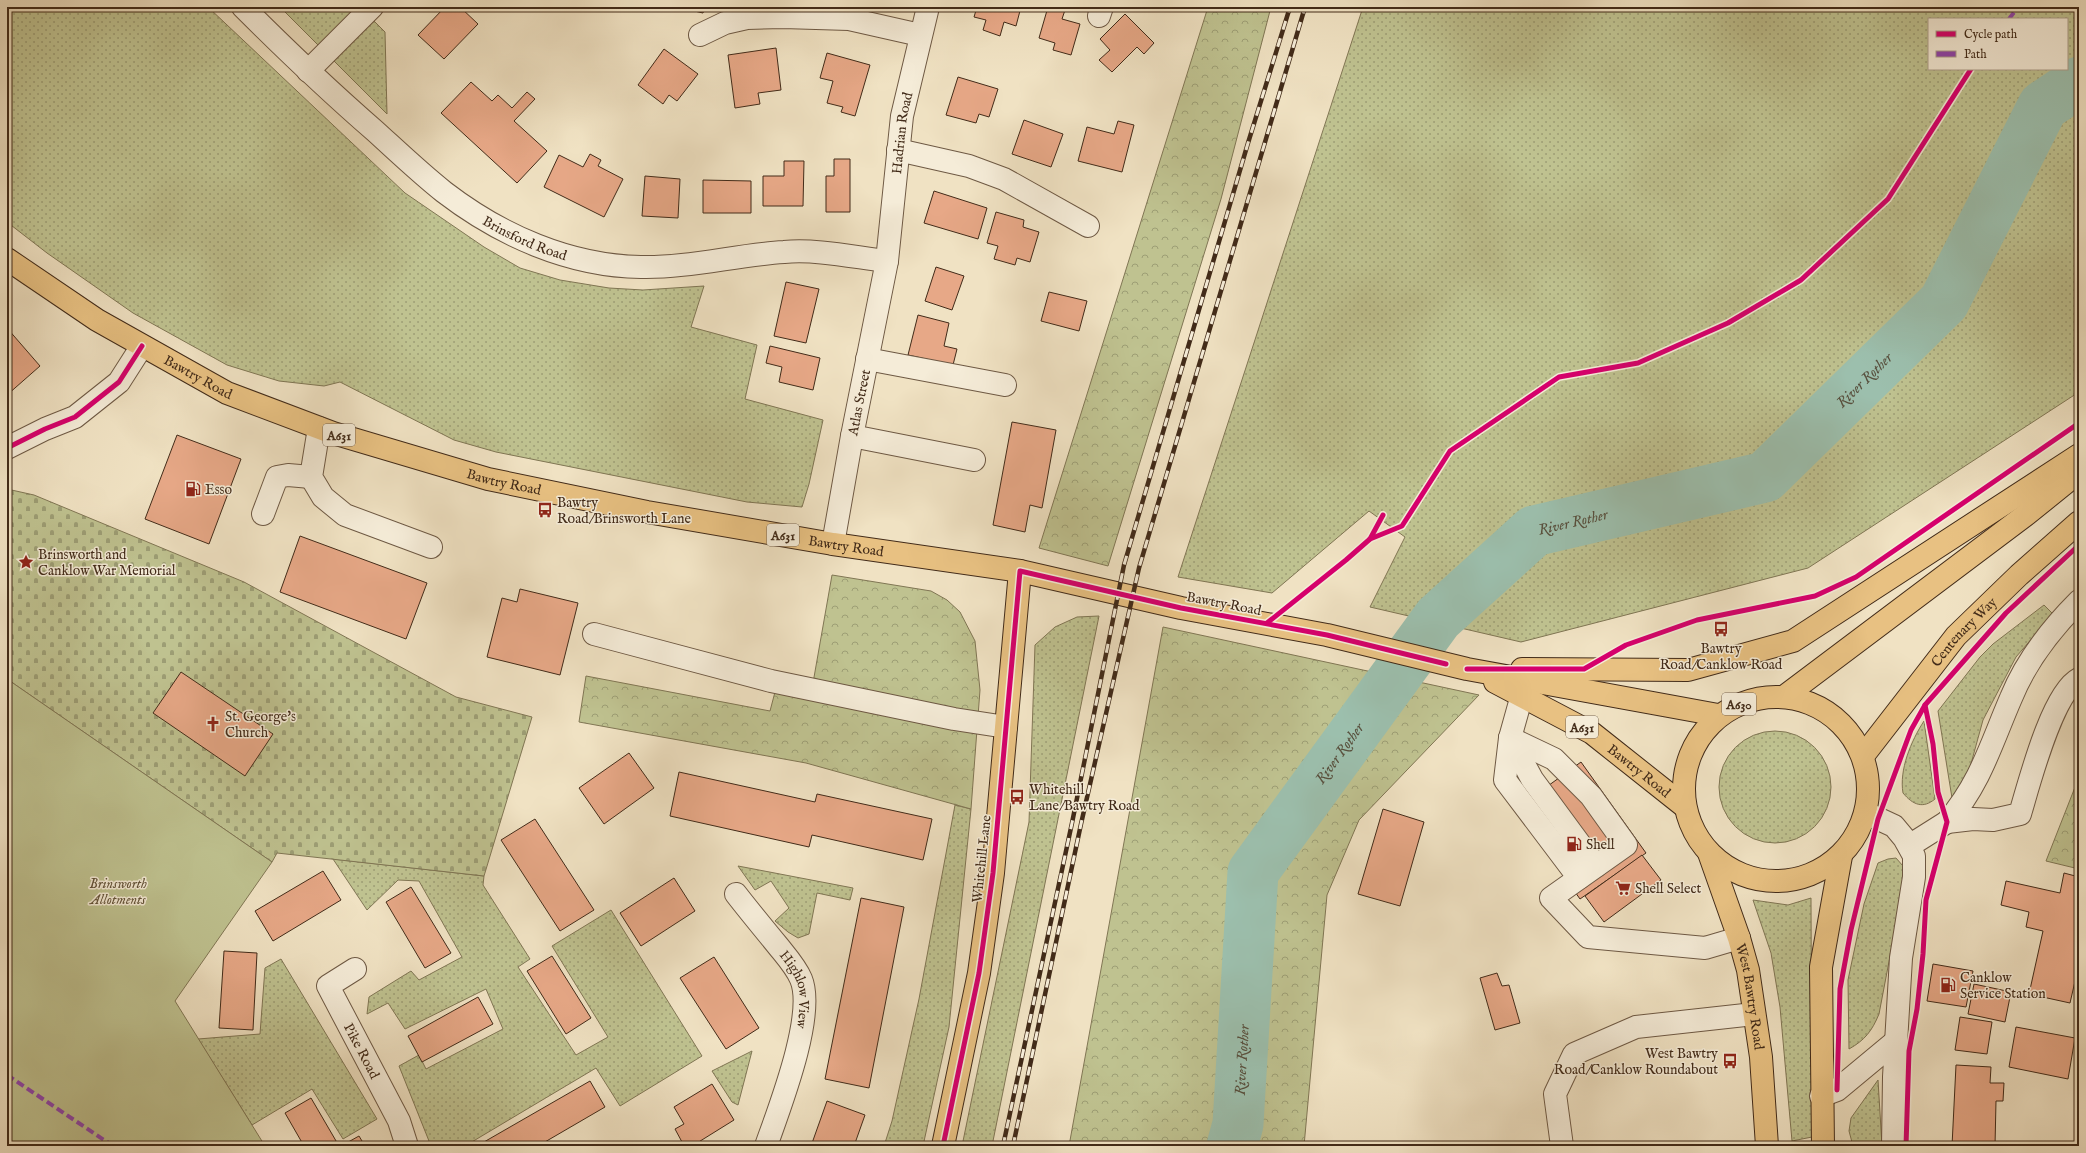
<svg xmlns="http://www.w3.org/2000/svg" width="2086" height="1153" font-family="'IM FELL English',serif">
  <style>
    .grass { fill: url(#grass-dots); stroke: #807654; fill-rule: evenodd }
    .forest { fill: url(#forest-crowns); stroke: #807654 }
    .cemetery { fill: url(#cemetery-stones); stroke: #807654 }
    .garden { fill: #bfc290; stroke: #807654 }
    .lines { fill: none; stroke-linecap: round; stroke-linejoin: round }
    .river { stroke: #9cbfad; stroke-width: 51 }
    .building { fill: #e7a887; stroke: #422b19 }
    .minor-casing { stroke: #6e5944; stroke-width: 24 }
    .major-casing { stroke: #422b19; stroke-width: 24 }
    .minor { stroke: #f5ecd8; stroke-width: 22 }
    .major { stroke: #e8c182; stroke-width: 22 }
    .rail-casing { stroke: #422b19; stroke-width: 4.5 }
    .rail { stroke: #f5ecd8; stroke-width: 3; stroke-dasharray: 9; stroke-linecap: butt }
    .quiet { stroke: #8e44ad; stroke-width: 4; stroke-dasharray: 8 4; stroke-linecap: butt }
    .cycleway-casing { stroke: #f5ecd8; stroke-width: 8 }
    .cycleway { stroke: #d6006c; stroke-width: 5 }
    .labels { text-anchor: middle; stroke-width: 3; stroke-linejoin: round; paint-order: stroke }
    .shield { fill: #f5ecd8; stroke: #786552; stroke-width: 1 }
    .shield-label { font-size: 13px; font-weight: bold; fill: #422b19 }
    .street-label { font-size: 14px; fill: #422b19; stroke: #f5ecd8 }
    .poi-label { font-size: 14px; fill: #422b19; stroke: #f5ecd8; text-anchor: start }
    .park-label { font-size: 14px; font-style: italic; fill: #615137; stroke: #f5ecd8 }
    .water-label { font-size: 15px; font-style: italic; fill: #58503e; stroke: #f5ecd8 }
  </style>
  <defs>
    <pattern id="grass-dots" width="8" height="8" patternUnits="userSpaceOnUse"><rect width="8" height="8" fill="#bfc290"/><path d="M2 2h.1M6 6h.1" fill="none" stroke="#9d9e75" stroke-width="1.8" stroke-linecap="round"/></pattern>
    <pattern id="forest-crowns" width="20" height="18" patternUnits="userSpaceOnUse"><rect width="20" height="18" fill="#bfc290"/><path d="M2 6a3 3 0 1 1 6 0M12 15a3 3 0 1 1 6 0" fill="none" stroke="#9d9e75"/></pattern>
    <pattern id="cemetery-stones" width="16" height="16" patternUnits="userSpaceOnUse"><rect width="16" height="16" fill="#bfc290"/><path d="M2 7V4a2 2 0 0 1 4 0v3zM10 15v-3a2 2 0 0 1 4 0v3z" fill="#9d9e75"/></pattern>
  </defs>
  <rect width="100%" height="100%" fill="#f0e2c3"/>
  <filter id="stains"><feTurbulence type="fractalNoise" baseFrequency=".005" numOctaves="4"/><feColorMatrix values="0 0 0 0 .2 0 0 0 0 .09 0 0 0 0 .02 0 0 0 .5 -.17"/></filter>
  <radialGradient id="worn" r=".72"><stop offset=".6" stop-color="#630" stop-opacity="0"/><stop offset="1" stop-color="#630" stop-opacity=".3"/></radialGradient>
  <g class="grass">
    <path d="M7,7h201l197,186 79,54 36,21 40,12 49,8 34,2 61,-4 -13,41 66,18 -12,54 78,21 -14,64 -7,23 -55,-5 -251,-50 -42,-12 -114,-58 -16,4 -45,-5 -52,-16 -94,-52 -86,-60 -40,-31z"/>
    <path d="M280,7h80l25,25 2,82z"/>
    <path d="M1363,7h716v385l-271,176 -287,74 -151,-35 35,-70 -36,-26 -97,82 -94,-16zM1929,19h138v50h-138z"/>
    <path d="M2044,605l9,9 -37,43 -33,63 -17,62 -14,16 -14,-87 42,-54 13,-13z"/>
    <path d="M1099,616l-107,530h-30l67,-324 6,-177 20,-18 22,-10z"/>
    <path d="M1924,721l11,78c-12,10 -22,6 -32,-6 -4,-23 8,-52 21,-72z"/>
    <circle cx="1775" cy="787" r="56"/>
    <path d="M955,805l16,4 -22,218 -26,119h-39l8,-25 27,-122z"/>
    <path d="M1896,858l7,8v22l-24,126c-7,17 -14,26 -30,35l-1,-69 16,-76 14,-41 10,-4z"/>
    <path d="M333,859l151,17 -1,9 47,74 -12,8 58,88 32,-18 -56,-91 59,-36 91,146 -82,50 -24,-38 -131,78h-34l-32,-80 20,-11 7,14 77,-40 -17,-40 -81,40 -17,-26 -21,11 2,-17 42,-26 8,9 43,-23 -43,-76 -21,-1 -31,30z"/>
    <path d="M738,866l115,22 -3,12 -33,-7 -8,41 -11,4 -10,-6 -13,-11 14,-13 -18,-27 -16,9z"/>
    <path d="M1811,898l1,239 -20,4 -12,-134 -9,-54 -18,-53 35,5z"/>
    <path d="M281,959l96,160 -34,20 -31,-50 -60,36 -54,-86 62,-5 5,-66z"/>
    <path d="M752,1051l-14,54 -6,-3 -20,-31z"/>
    <path d="M1878,1080l4,66h-29l-4,-15 2,-13z"/>
  </g>
  <g class="forest">
    <path d="M1208,7h63l-50,192 -113,367 -69,-18z"/>
    <path d="M832,575l99,16 16,9 13,12 15,29 5,49 -9,119 -165,-46 -227,-41 7,-46 184,35 5,-19 35,8z"/>
    <path d="M1163,627l316,68 -120,125 -32,75 -23,251h-235z"/>
    <path d="M2079,777v92l-33,-8z"/>
  </g>
  <path class="cemetery" d="M7,489l27,6 210,87 212,115 76,20 -48,159 -207,-23 -5,9 -265,-183z"/>
  <path class="garden" d="M7,679l265,183 -97,139 90,145h-258z"/>
  <g class="lines">
    <path class="river" id="s1" d="M1232,1146l6,-22 15,-252 185,-254 96,-87 231,-54 179,-175 99,-196 36,-24"/>
  </g>
  <g class="building">
    <path d="M445,7h15l18,17 -34,35 -26,-24z"/>
    <path d="M677,7h28l-2,6z"/>
    <path d="M977,7h44l-5,19 -12,-4 -4,14 -17,-6 3,-10 -12,-3z"/>
    <path d="M1048,7l17,3 -3,9 18,5 -9,31 -18,-5 2,-7 -16,-5z"/>
    <path d="M1125,14l29,29 -10,11 -7,-7 -25,25 -13,-12 11,-10 -10,-11z"/>
    <path d="M776,48l5,42 -23,3 2,11 -25,4 -7,-53z"/>
    <path d="M664,49l34,25 -21,27 -8,-6 -6,9 -25,-19z"/>
    <path d="M827,53l43,12 -15,51 -14,-4 2,-5 -16,-4 6,-22 -13,-3z"/>
    <path d="M958,77l40,12 -9,28 -10,-3 -3,9 -30,-8z"/>
    <path d="M471,82l21,19 6,-6 14,13 15,-16 8,7 -21,22 33,30 -30,32 -76,-70z"/>
    <path d="M1024,120l39,14 -12,33 -39,-13z"/>
    <path d="M1118,121l16,4 -12,47 -44,-11 9,-34 27,7z"/>
    <path d="M590,154l11,6 -3,6 25,13 -19,38 -60,-30 15,-32 24,12z"/>
    <path d="M834,159h16v53h-24v-36h8z"/>
    <path d="M784,161h20l-1,45h-40v-30h21z"/>
    <path d="M645,176l35,3 -2,39 -36,-2z"/>
    <path d="M703,180l48,1v32h-48z"/>
    <path d="M934,191l53,17 -9,31 -54,-16z"/>
    <path d="M996,212l28,8 -1,7 16,5 -9,30 -13,-4 -2,7 -21,-6 4,-13 -11,-3z"/>
    <path d="M936,267l28,9 -12,34 -27,-9z"/>
    <path d="M786,282l33,7 -13,54 -32,-7z"/>
    <path d="M1049,292l38,9 -8,30 -38,-10z"/>
    <path d="M918,315l31,8 -5,23 13,3 -4,16 -45,-10z"/>
    <path d="M7,328l33,38 -33,29z"/>
    <path d="M770,346l50,12 -7,32 -34,-8 3,-15 -16,-4z"/>
    <path d="M1012,422l44,8 -14,78 -12,-3 -5,27 -32,-7z"/>
    <path d="M177,435l64,24 -32,85 -64,-25z"/>
    <path d="M300,536l127,47 -21,56 -126,-47z"/>
    <path d="M520,589l58,14 -18,72 -73,-18 15,-59 15,4z"/>
    <path d="M181,672l92,62 -28,42 -92,-63z"/>
    <path d="M629,753l25,35 -50,36 -25,-36z"/>
    <path d="M1581,762l65,91 -66,46 -64,-90z"/>
    <path d="M679,772l136,30 2,-8 115,25 -9,41 -111,-25 -3,12 -139,-31z"/>
    <path d="M1383,809l41,13 -24,84 -42,-12z"/>
    <path d="M535,819l59,91 -34,21 -59,-91z"/>
    <path d="M1642,855l19,25 -57,42 -19,-26z"/>
    <path d="M323,871l18,29 -68,41 -18,-30z"/>
    <path d="M2064,873l15,4v87l-9,39 -41,-9 14,-63 -17,-4 3,-15 -28,-7 5,-24 54,12z"/>
    <path d="M674,878l21,33 -54,35 -21,-33z"/>
    <path d="M411,887l40,66 -26,15 -39,-66z"/>
    <path d="M861,898l43,9 -35,181 -44,-9z"/>
    <path d="M224,951l33,2 -4,77 -34,-2z"/>
    <path d="M552,956l39,62 -25,16 -39,-63z"/>
    <path d="M714,957l45,71 -33,21 -46,-71z"/>
    <path d="M1933,964l40,7 -7,36 -39,-6z"/>
    <path d="M1497,973l5,13 7,-1 11,38 -25,7 -15,-52z"/>
    <path d="M1974,984l37,8 -6,30 -37,-8z"/>
    <path d="M478,997l15,27 -71,38 -14,-26z"/>
    <path d="M1960,1017l32,5 -5,32 -32,-4z"/>
    <path d="M2016,1027l59,11 -7,41 -59,-12z"/>
    <path d="M1956,1065l35,2 -1,16h14l-1,18h-7l-1,45h-43z"/>
    <path d="M590,1081l15,26 -67,39h-61z"/>
    <path d="M712,1084l22,36 -37,23 2,3h-23l6,-4 -7,-13 9,-5 -10,-17z"/>
    <path d="M311,1098l28,48h-35l-19,-33z"/>
    <path d="M827,1101l38,14 -11,31h-43z"/>
    <path d="M359,1136l6,10h-24z"/>
  </g>
  <g class="lines">
    <g class="minor-casing">
      <g id="minor">
        <path id="s2" d="M243,7c43,43 86,84 132,124 22,20 45,42 69,61 56,43 125,74 197,75 47,1 95,-12 143,-15 33,-3 69,5 103,9"/>
        <path d="M1099,16l3,-9"/>
        <path d="M700,35l25,-12 22,-5 36,-1 66,2 71,16"/>
        <path d="M308,71l64,-64"/>
        <path d="M898,150l71,16 35,13 84,47"/>
        <path d="M867,359l138,26"/>
        <path d="M319,428l-8,49 12,20 22,18 86,32"/>
        <path d="M852,436l122,24"/>
        <path d="M7,448l38,-19 30,-12 44,-35 23,-36"/>
        <path d="M263,514l14,-37 11,-2 23,2"/>
        <path id="s3" d="M833,544l19,-108 35,-175 15,-145 26,-109"/>
        <path d="M2079,601c-28,28 -53,60 -68,97 -20,46 -30,84 -64,124l26,-3 20,1 27,-6c9,-30 32,-121 59,-135"/>
        <path d="M594,634l177,47 183,38 52,8"/>
        <path d="M1522,695l-12,43 -5,42 74,98"/>
        <path d="M1510,738l44,21 37,37 35,49 -75,53 37,39 117,11 34,-10"/>
        <path d="M1510,738l22,41 64,87"/>
        <path d="M1866,813l28,13 10,12 10,18v21l-13,81 -7,119 -1,69"/>
        <path d="M1909,846l38,-24"/>
        <path id="s4" d="M736,894c14,18 28,35 42,52 8,10 18,21 23,33 15,36 -22,130 -35,167"/>
        <path id="s5" d="M355,969l-27,17 71,135 8,25"/>
        <path d="M1821,1096l16,-6 59,-49"/>
        <path d="M1562,1146l-7,-52 19,-40 62,-27 118,-13"/>
      </g>
    </g>
    <g class="major-casing">
      <g id="major">
        <path id="s6" d="M7,259l90,61 130,73 106,40 155,46 159,33 186,32 187,27 161,37 146,27 140,34 251,46"/>
        <path d="M1522,669l166,1 105,-29 286,-186"/>
        <path id="s7" d="M1495,682l97,51 92,73"/>
        <path d="M1785,696l242,-182 52,-42"/>
        <circle cx="1776" cy="789" r="92"/>
        <path id="s8" d="M1863,756l93,-120 63,-61 60,-53"/>
        <path id="s9" d="M1709,853l30,85 9,32 13,87 6,89"/>
        <path d="M943,1146l36,-173 14,-100 27,-302"/>
        <path d="M1823,1146l-2,-179 20,-111"/>
      </g>
    </g>
    <use href="#minor" class="minor"/>
    <use href="#major" class="major"/>
    <g class="rail-casing">
      <g id="rail">
        <path d="M1003,1146l69,-323 52,-258 124,-422 42,-136"/>
        <path d="M1013,1146l68,-322 58,-256 166,-561"/>
      </g>
    </g>
    <use href="#rail" class="rail"/>
    <g class="quiet">
      <path d="M2009,19l9,-12"/>
      <path d="M7,1075l106,71"/>
    </g>
    <g class="cycleway-casing">
      <g id="cycleway">
        <path d="M7,448l38,-19 30,-12 44,-35 23,-36"/>
        <path d="M1370,539l32,-13 48,-75 109,-74 79,-14 90,-40 73,-43 87,-81 83,-130"/>
        <path d="M1267,623l79,-63 24,-21 13,-24"/>
        <path d="M1467,669h117l42,-24 71,-25 118,-24 41,-19 223,-154"/>
        <path d="M1837,1090l3,-101 11,-59 27,-111 33,-89 14,-25 81,-92 73,-68"/>
        <path d="M943,1146l36,-173 14,-100 27,-302 161,37 146,27 119,29"/>
        <path d="M1906,1146l3,-95 8,-42 6,-55 3,-54 21,-78 -9,-30 -5,-48 -8,-39"/>
      </g>
    </g>
    <use href="#cycleway" class="cycleway"/>
  </g>
  <defs>
    <g id="fuel-bare" transform="scale(1.2)"><path d="M-5.5-6h7V0h2V4h1.3V-2.5L3-4.5l.8-.8L6-3V5H2.5V1h-1V6h-7ZM-4.2-4.7v3.2H.2V-4.7Z" fill="#8f2418" stroke="#f5ecd8" stroke-width="2.5" paint-order="stroke"/></g>
    <g id="bus-bare" transform="scale(1.2)"><path d="M-5-6H5V4H4V6H2V4H-2V6H-4V4H-5ZM-3.5-4V0h7V-4ZM-3.5 1.2v1.5H-2V1.2ZM2 1.2v1.5H3.5V1.2Z" fill="#8f2418" stroke="#f5ecd8" stroke-width="2.5" paint-order="stroke"/></g>
    <g id="sight-bare" transform="scale(1.2)"><path d="M0-6L1.8-2.2L6-1.7L2.9 1.2L3.7 5.4L0 3.3L-3.7 5.4L-2.9 1.2L-6-1.7L-1.8-2.2Z" fill="#8f2418" stroke="#f5ecd8" stroke-width="2.5" paint-order="stroke"/></g>
    <g id="church-bare" transform="scale(1.2)"><path d="M-1.2-6h2.4v3.5h3.3v2.4h-3.3V6h-2.4V-.1h-3.3v-2.4h3.3Z" fill="#8f2418" stroke="#f5ecd8" stroke-width="2.5" paint-order="stroke"/></g>
    <g id="supermarket-bare" transform="scale(1.2)"><path d="M-6-5.5h2.5l.6 2H6L4.5 2H-2.5L-4.4-4H-6ZM-1.5 3.2a1.3 1.3 0 1 0 .1 0ZM3 3.2a1.3 1.3 0 1 0 .1 0Z" fill="#8f2418" stroke="#f5ecd8" stroke-width="2.5" paint-order="stroke"/></g>
  </defs>
  <g fill-rule="evenodd">
    <use href="#fuel-bare" x="193" y="489"/>
    <use href="#bus-bare" x="545" y="510"/>
    <use href="#sight-bare" x="26" y="562"/>
    <use href="#bus-bare" x="1721" y="629"/>
    <use href="#church-bare" x="213" y="724"/>
    <use href="#bus-bare" x="1017" y="797"/>
    <use href="#fuel-bare" x="1574" y="844"/>
    <use href="#supermarket-bare" x="1623" y="888"/>
    <use href="#fuel-bare" x="1948" y="985"/>
    <use href="#bus-bare" x="1730" y="1061"/>
  </g>
  <g class="labels">
    <g class="shield">
      <rect x="323" y="424" width="32" height="22" rx="3"/>
      <rect x="767" y="524" width="32" height="22" rx="3"/>
      <rect x="1722" y="693" width="34" height="22" rx="3"/>
      <rect x="1566" y="716" width="32" height="22" rx="3"/>
    </g>
    <g class="shield-label">
      <text x="339" y="440">A631</text>
      <text x="783" y="540">A631</text>
      <text x="1739" y="709">A630</text>
      <text x="1582" y="732">A631</text>
    </g>
    <g class="street-label">
      <text dy="5" stroke="none"><textPath href="#s3" startOffset="417">Hadrian Road</textPath></text>
      <text dy="5" stroke="none"><textPath href="#s2" startOffset="367">Brinsford Road</textPath></text>
      <text dy="5" stroke="none"><textPath href="#s6" startOffset="225">Bawtry Road</textPath></text>
      <text dy="5" stroke="none"><textPath href="#s3" startOffset="144">Atlas Street</textPath></text>
      <text dy="5" stroke="none"><textPath href="#s6" startOffset="549">Bawtry Road</textPath></text>
      <text dy="5" stroke="none"><textPath href="#s6" startOffset="897">Bawtry Road</textPath></text>
      <text transform="translate(1224 603) rotate(11)" y="5">Bawtry Road</text>
      <text dy="5" stroke="none"><textPath href="#s8" startOffset="160">Centenary Way</textPath></text>
      <text dy="5" stroke="none"><textPath href="#s7" startOffset="170">Bawtry Road</textPath></text>
      <text transform="translate(981 859) rotate(-84)" y="5">Whitehill Lane</text>
      <text dy="5" stroke="none"><textPath href="#s4" startOffset="116">Highlow View</textPath></text>
      <text dy="5" stroke="none"><textPath href="#s9" startOffset="150">West Bawtry Road</textPath></text>
      <text dy="5" stroke="none"><textPath href="#s5" startOffset="105">Pike Road</textPath></text>
    </g>
    <g class="poi-label">
      <text x="205" y="494">Esso</text>
      <text x="557" y="507">Bawtry<tspan x="557" dy="16">Road/Brinsworth Lane</tspan></text>
      <text x="38" y="559">Brinsworth and<tspan x="38" dy="16">Canklow War Memorial</tspan></text>
      <text x="1721" y="653" text-anchor="middle">Bawtry<tspan x="1721" dy="16">Road/Canklow Road</tspan></text>
      <text x="225" y="721">St. George's<tspan x="225" dy="16">Church</tspan></text>
      <text x="1029" y="794">Whitehill<tspan x="1029" dy="16">Lane/Bawtry Road</tspan></text>
      <text x="1586" y="849">Shell</text>
      <text x="1635" y="893">Shell Select</text>
      <text x="1960" y="982">Canklow<tspan x="1960" dy="16">Service Station</tspan></text>
      <text x="1718" y="1058" text-anchor="end">West Bawtry<tspan x="1718" dy="16">Road/Canklow Roundabout</tspan></text>
    </g>
    <g class="park-label">
      <text x="118" y="888">Brinsworth<tspan x="118" dy="16">Allotments</tspan></text>
    </g>
    <g class="water-label">
      <text dy="5" stroke="none"><textPath href="#s1" startOffset="1095">River Rother</textPath></text>
      <text dy="5" stroke="none"><textPath href="#s1" startOffset="759">River Rother</textPath></text>
      <text dy="5" stroke="none"><textPath href="#s1" startOffset="422">River Rother</textPath></text>
      <text dy="5" stroke="none"><textPath href="#s1" startOffset="87">River Rother</textPath></text>
    </g>
  </g>
  <rect width="2086" height="1153" fill="none" stroke="#f0e2c3" stroke-width="24"/>
  <rect x="8" y="8" width="2070" height="1137" fill="none" stroke="#422b19" stroke-width="2"/>
  <rect x="12" y="12" width="2062" height="1129" fill="none" stroke="#422b19"/>
  <rect x="1928" y="18" width="140" height="52" fill="#f5ecd8" stroke="#ad9f8c"/>
  <rect x="1936" y="31" width="20" height="6" fill="#d6006c" stroke="#ad9f8c"/>
  <text x="1964" y="38" font-size="12" fill="#422b19">Cycle path</text>
  <rect x="1936" y="51" width="20" height="6" fill="#8e44ad" stroke="#ad9f8c"/>
  <text x="1964" y="58" font-size="12" fill="#422b19">Path</text>
  <rect width="100%" height="100%" filter="url(#stains)"/>
  <rect width="100%" height="100%" fill="url(#worn)"/>
</svg>
